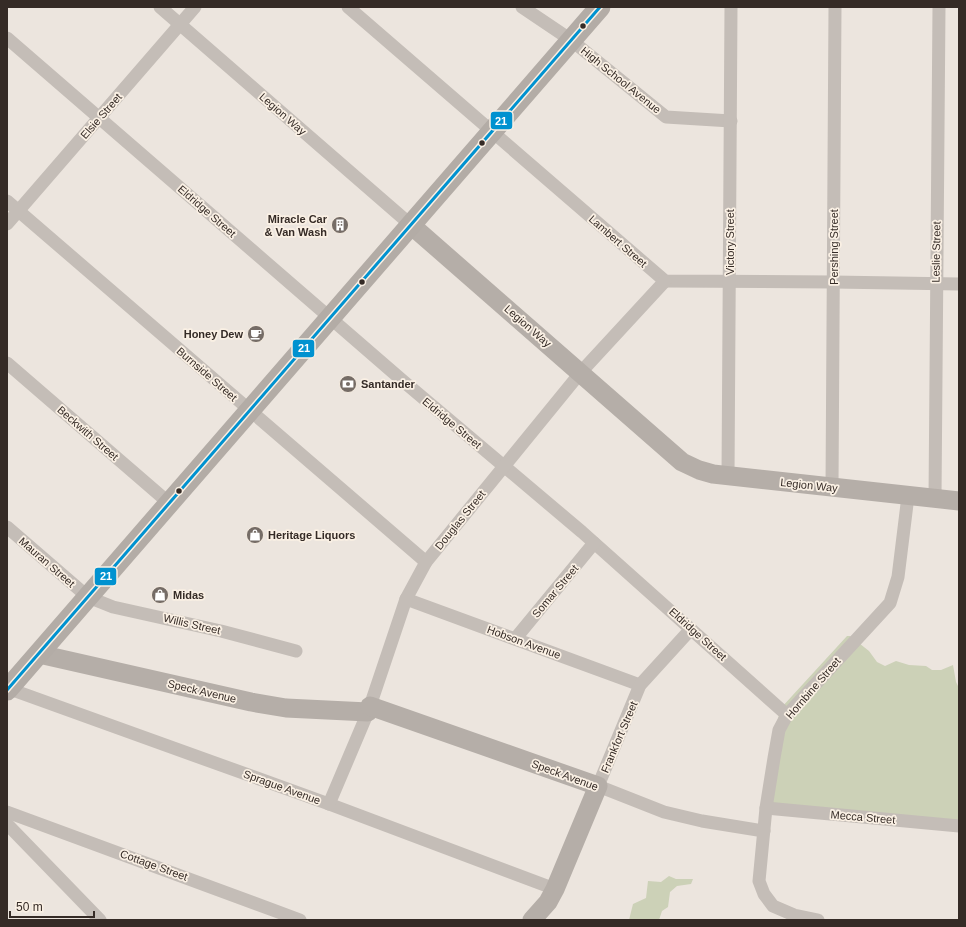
<svg xmlns="http://www.w3.org/2000/svg" width="966" height="927" font-family="Arial,sans-serif">
  <style>
    .green { fill: #ccd1b7 }
    .lines { fill: none; stroke-linecap: round; stroke-linejoin: round }
    .street { stroke: #c4bdb7; stroke-width: 13 }
    .secondary { stroke: #b5aea8; stroke-width: 19 }
    .primary { stroke: #b3aca6; stroke-width: 21 }
    .bus-1-casing { stroke: #faf0e4; stroke-width: 6 }
    .bus-1 { stroke: #0092d0; stroke-width: 3 }
    .bus-dot { fill: #352b26; stroke: #faf0e4; stroke-width: 1.5 }
    .labels { text-anchor: middle; stroke-width: 3.5; stroke-linejoin: round; paint-order: stroke }
    .street-label { font-size: 11px; fill: #352b26; stroke: #faf0e4 }
    .poi-label { font-size: 11px; font-weight: bold; fill: #352b26; stroke: #faf0e4; text-anchor: start }
    .line-badge { stroke: #faf0e4; stroke-width: 1.5 }
    .badge-label { font-size: 11px; text-anchor: middle; font-weight: bold; fill: #fff }
  </style>
  <rect width="100%" height="100%" fill="#ece5de"/>
  <g class="green">
    <path d="M847,636h3l19,15 8,11 8,4 11,-5 13,4 17,1 6,4h9l12,-5 3,17 3,6v133l-188,-17 3,-71 7,-25z"/>
    <path d="M669,876l7,3h17l-2,5 -14,2 -7,6 -2,15 -6,4 -3,9h-30l4,-16 13,-6 2,-17 13,1z"/>
  </g>
  <g class="lines">
    <g class="street">
      <path d="M160,7l251,218"/>
      <path d="M348,7l317,274 168,1 126,2"/>
      <path d="M522,7l49,33 95,77 65,4"/>
      <path d="M7,38l396,343 179,151 205,183"/>
      <path d="M7,201l419,361"/>
      <path d="M7,224l188,-217"/>
      <path d="M7,363l162,140"/>
      <path d="M728,476l3,-469"/>
      <path d="M832,487l3,-480"/>
      <path d="M935,498l4,-491"/>
      <path d="M7,527l81,70 25,10 108,24 75,20"/>
      <path d="M406,599l234,86"/>
      <path d="M691,629l-51,56 -42,101 66,26 38,9 62,10"/>
      <path d="M515,639l79,-96"/>
      <path d="M7,688l322,116 226,85"/>
      <path d="M329,804l39,-92 38,-113 20,-37 155,-190 84,-91"/>
      <path d="M766,808l193,18"/>
      <path d="M7,812l293,108"/>
      <path d="M7,824l93,96"/>
      <path d="M818,920l-24,-5 -21,-9 -9,-12 -5,-13 7,-73 8,-50 5,-28 8,-15 103,-112 8,-26 10,-81"/>
    </g>
    <g class="secondary">
      <path d="M411,225l271,237 17,8 14,4 246,27"/>
      <path d="M39,654l212,48 35,6 82,4"/>
      <path d="M370,706l228,80 -43,103 -7,13 -16,18"/>
    </g>
    <path class="primary" d="M7,690l593,-683"/>
    <g class="bus-1-casing">
      <path id="bus-1" d="M7,690l593,-683"/>
    </g>
    <use href="#bus-1" class="bus-1"/>
  </g>
  <defs>
    <g id="building-disc" transform="scale(0.9)"><circle r="9.5" fill="#756c66" stroke="#faf0e4"/><path d="M-4-6H4V6H1V3H-1V6H-4ZM-2.5-4.3h1.7v1.8h-1.7ZM.8-4.3h1.7v1.8H.8ZM-2.5-1h1.7V.8h-1.7ZM.8-1h1.7V.8H.8Z" fill="#fff"/></g>
    <g id="cafe-disc" transform="scale(0.9)"><circle r="9.5" fill="#756c66" stroke="#faf0e4"/><path d="M-5.5-4.5H6V0H3Q3 3.5 0 3.5H-2.5Q-5.5 3.5-5.5 0ZM3-3.2v2h1.7v-2ZM-6 4.5H4V6H-6Z" fill="#fff"/></g>
    <g id="bank-disc" transform="scale(0.9)"><circle r="9.5" fill="#756c66" stroke="#faf0e4"/><path d="M-6-4H6V4H-6ZM0-2.3a2.3 2.3 0 1 0 0 4.6a2.3 2.3 0 1 0 0-4.6Z" fill="#fff"/></g>
    <g id="shop-disc" transform="scale(0.9)"><circle r="9.5" fill="#756c66" stroke="#faf0e4"/><path d="M-5-2.5h2.3a2.7 3.5 0 0 1 5.4 0H5L5.5 6h-11ZM-1.5-2.5h3a1.5 2.3 0 0 0-3 0Z" fill="#fff"/></g>
  </defs>
  <g fill-rule="evenodd">
    <use href="#building-disc" x="340" y="225"/>
    <use href="#cafe-disc" x="256" y="334"/>
    <use href="#bank-disc" x="348" y="384"/>
    <use href="#shop-disc" x="255" y="535"/>
    <use href="#shop-disc" x="160" y="595"/>
  </g>
  <g class="bus-dot">
    <circle cx="583" cy="26" r="3.5"/>
    <circle cx="482" cy="143" r="3.5"/>
    <circle cx="362" cy="282" r="3.5"/>
    <circle cx="179" cy="491" r="3.5"/>
  </g>
  <g class="labels">
    <g class="street-label">
      <text transform="translate(621 80) rotate(39)" y="4">High School Avenue</text>
      <text transform="translate(283 114) rotate(41)" y="4">Legion Way</text>
      <text transform="translate(101 116) rotate(-49)" y="4">Elsie Street</text>
      <text transform="translate(207 211) rotate(41)" y="4">Eldridge Street</text>
      <text transform="translate(618 241) rotate(41)" y="4">Lambert Street</text>
      <text transform="translate(730 242) rotate(-90)" y="4">Victory Street</text>
      <text transform="translate(834 247) rotate(-90)" y="4">Pershing Street</text>
      <text transform="translate(936 252) rotate(-89)" y="4">Leslie Street</text>
      <text transform="translate(528 326) rotate(41)" y="4">Legion Way</text>
      <text transform="translate(207 374) rotate(41)" y="4">Burnside Street</text>
      <text transform="translate(452 423) rotate(40)" y="4">Eldridge Street</text>
      <text transform="translate(88 433) rotate(41)" y="4">Beckwith Street</text>
      <text transform="translate(809 485) rotate(6)" y="4">Legion Way</text>
      <text transform="translate(460 520) rotate(-51)" y="4">Douglas Street</text>
      <text transform="translate(47 562) rotate(41)" y="4">Mauran Street</text>
      <text transform="translate(555 591) rotate(-50)" y="4">Somar Street</text>
      <text transform="translate(192 624) rotate(13)" y="4">Willis Street</text>
      <text transform="translate(698 634) rotate(42)" y="4">Eldridge Street</text>
      <text transform="translate(524 642) rotate(20)" y="4">Hobson Avenue</text>
      <text transform="translate(813 688) rotate(-49)" y="4">Hornbine Street</text>
      <text transform="translate(202 691) rotate(13)" y="4">Speck Avenue</text>
      <text transform="translate(619 737) rotate(-67)" y="4">Frankfort Street</text>
      <text transform="translate(565 775) rotate(20)" y="4">Speck Avenue</text>
      <text transform="translate(282 787) rotate(20)" y="4">Sprague Avenue</text>
      <text transform="translate(863 817) rotate(5)" y="4">Mecca Street</text>
      <text transform="translate(154 865) rotate(20)" y="4">Cottage Street</text>
    </g>
    <g class="poi-label">
      <text x="327" y="223" text-anchor="end">Miracle Car<tspan x="327" dy="13">&amp; Van Wash</tspan></text>
      <text x="243" y="338" text-anchor="end">Honey Dew</text>
      <text x="361" y="388">Santander</text>
      <text x="268" y="539">Heritage Liquors</text>
      <text x="173" y="599">Midas</text>
    </g>
  </g>
  <g class="line-badge">
    <rect x="490" y="111" width="23" height="19" rx="4" fill="#0092d0"/>
    <rect x="292" y="339" width="23" height="19" rx="4" fill="#0092d0"/>
    <rect x="94" y="567" width="23" height="19" rx="4" fill="#0092d0"/>
  </g>
  <g class="badge-label">
    <text x="501" y="125">21</text>
    <text x="304" y="352">21</text>
    <text x="106" y="580">21</text>
  </g>
  <rect width="966" height="927" fill="none" stroke="#352b26" stroke-width="16"/>
  <path d="M10 911v6h84v-6" fill="none" stroke="#352b26" stroke-width="2"/>
  <text x="16" y="911" font-size="12" fill="#352b26" stroke="#faf0e4" stroke-width="3" paint-order="stroke">50 m</text>
</svg>
